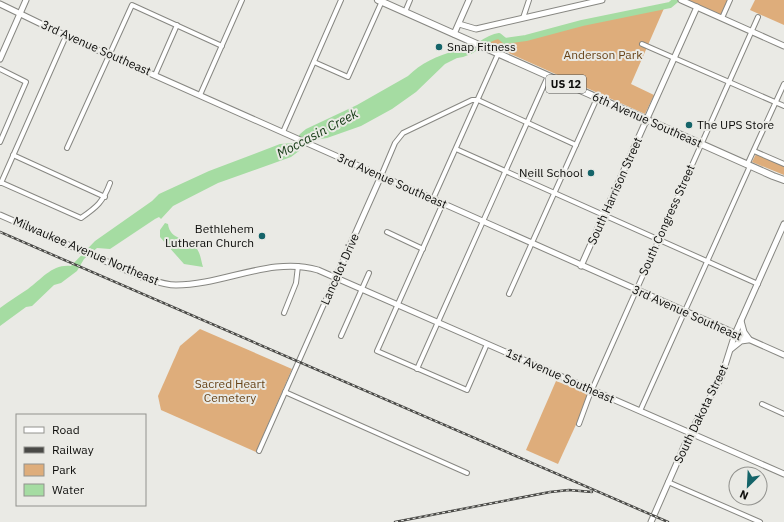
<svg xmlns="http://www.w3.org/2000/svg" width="784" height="522" font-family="'IBM Plex Sans',sans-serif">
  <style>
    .green { fill: #dead7b }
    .water { fill: #a5dca2 }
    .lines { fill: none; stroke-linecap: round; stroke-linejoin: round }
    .river { stroke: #a5dca2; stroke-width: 6 }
    .minor-casing { stroke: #878782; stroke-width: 6 }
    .tertiary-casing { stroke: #878782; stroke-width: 7 }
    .trunk-casing { stroke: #878782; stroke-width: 8 }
    .minor { stroke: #fff; stroke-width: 4 }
    .tertiary { stroke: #fff; stroke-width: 5 }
    .trunk { stroke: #fff; stroke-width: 6 }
    .rail-casing { stroke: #494946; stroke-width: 2.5 }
    .rail { stroke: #eaeae5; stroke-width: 1; stroke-dasharray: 3; stroke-linecap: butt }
    .poi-dot { fill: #156469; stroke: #eaeae5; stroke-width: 1.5 }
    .labels { text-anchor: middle; stroke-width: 4; stroke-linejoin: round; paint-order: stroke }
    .shield { fill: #eaeae5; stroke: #4f4f4c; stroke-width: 1 }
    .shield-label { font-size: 11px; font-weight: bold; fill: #0d0d0b }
    .poi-label { font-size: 12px; fill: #0d0d0b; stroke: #eaeae5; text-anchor: start }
    .street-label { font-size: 12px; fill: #0d0d0b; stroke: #eaeae5 }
    .park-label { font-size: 12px; fill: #684419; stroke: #eaeae5 }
    .water-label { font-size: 13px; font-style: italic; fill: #0f350f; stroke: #eaeae5 }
  </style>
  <rect width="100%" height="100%" fill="#eaeae5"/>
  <g class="green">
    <path d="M688,0h40l-7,15z"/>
    <path d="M755,0h29v25l-34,-15z"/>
    <path d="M665,6l-34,78 23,11 -9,19 -152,-68 -7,-5 4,-4 9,-1 6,5 21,-3 56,-15z"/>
    <path d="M757,152l27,12v11l-32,-13z"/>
    <path d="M200,329l92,40 -36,83 -95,-42 -3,-14 22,-50z"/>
    <path d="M556,381l34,13 -32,70 -32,-14z"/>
  </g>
  <g class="water">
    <path d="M455,51l8,4 -18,9 -29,28 -24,17 -31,17 -34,12 -13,2 -7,-2 -8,13 -8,6 -73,26 -45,23 -12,13 -2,-2 -4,2 -45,30 -13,-1 -13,11 -7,12 -16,12 -7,2 -22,21 -6,1 -26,19v-18c9,-7 19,-13 28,-19 14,-10 24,-25 43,-23l24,-25 57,-40 7,-7 50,-23 71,-27 14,-1 6,-9 6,-5 51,-24 51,-29c12,-12 30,-21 47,-25z"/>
    <path d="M165,223l3,1c2,17 20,13 29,25 4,6 4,12 6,18l-19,-3 -24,-27v-7z"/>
  </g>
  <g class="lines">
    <path class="river" d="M457,55c17,-1 26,-17 42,-19l6,5 21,-3 56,-15 88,-18 6,-5"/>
    <g class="minor-casing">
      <g id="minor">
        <path d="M405,12l5,-12"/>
        <path d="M523,18l6,-18"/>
        <path d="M722,18l8,-18"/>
        <path d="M642,44l142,62"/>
        <path d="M314,62l34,15 34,-76"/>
        <path d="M0,69l26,13 -26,60"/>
        <path d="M155,75l22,-50"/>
        <path d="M200,95l42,-95"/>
        <path d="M283,132l58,-132"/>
        <path d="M67,148l65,-143 90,41"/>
        <path d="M456,149l302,135"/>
        <path d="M754,151l30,13"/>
        <path d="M13,155l92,42"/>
        <path d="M747,165l37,-81"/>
        <path d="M381,176l14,-33 8,-10 69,-33h6l98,45"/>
        <path d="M0,182l81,36c16,-11 22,-16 29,-35"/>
        <path d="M1,183l65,-147"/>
        <path d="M433,199l65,-145"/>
        <path d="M443,203l-66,148 90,39 20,-46"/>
        <path d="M387,232l36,17"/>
        <path d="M509,294l88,-196"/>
        <path d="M284,313l12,-30 2,-17"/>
        <path d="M341,336l28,-63"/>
        <path d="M417,369l131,-293"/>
        <path d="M285,392l182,81"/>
        <path d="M762,404l22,10"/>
        <path d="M640,411l110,-245"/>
        <path d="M579,424l11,-30 168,-377"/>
        <path d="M259,451l77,-174"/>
        <path d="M668,482l92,40"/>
      </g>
    </g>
    <g class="tertiary-casing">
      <g id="tertiary">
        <path d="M681,0l103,46"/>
        <path d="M0,4l66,32 718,319"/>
        <path d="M459,24l17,5 126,-29"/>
        <path d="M454,34l15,-34"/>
        <path d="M0,59l26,-59"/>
        <path d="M0,215l144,63c10,3 21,7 32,7 48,0 95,-29 142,-15l466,204"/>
        <path d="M581,266l116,-259"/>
        <path d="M336,277l45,-101"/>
        <path d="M741,321l3,11 5,7"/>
        <path d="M731,349l10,-8 7,-1"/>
        <path d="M651,522l39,-89 31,-55 14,-44 49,-110"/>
      </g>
    </g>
    <g class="trunk-casing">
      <path id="trunk" d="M378,0l395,176 11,4"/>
    </g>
    <use href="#minor" class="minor"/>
    <use href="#tertiary" class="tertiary"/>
    <use href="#trunk" class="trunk"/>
    <g class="rail-casing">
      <g id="rail">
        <path d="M0,232l668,290"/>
        <path d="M395,522l155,-30 19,-2 23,2"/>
      </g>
    </g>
    <use href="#rail" class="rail"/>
  </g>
  <g class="poi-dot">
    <circle cx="439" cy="47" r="4"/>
    <circle cx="689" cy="125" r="4"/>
    <circle cx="591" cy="173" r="4"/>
    <circle cx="262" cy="236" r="4"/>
  </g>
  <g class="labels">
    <rect class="shield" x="546" y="75" width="40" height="18" rx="3"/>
    <g class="shield-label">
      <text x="566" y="88">US 12</text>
    </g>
    <g class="poi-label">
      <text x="447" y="51">Snap Fitness</text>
      <text x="697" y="129">The UPS Store</text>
      <text x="583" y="177" text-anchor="end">Neill School</text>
      <text x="254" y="233" text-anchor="end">Bethlehem<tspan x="254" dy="14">Lutheran Church</tspan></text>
    </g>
    <g class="street-label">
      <text transform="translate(96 48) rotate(24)" y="4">3rd Avenue Southeast</text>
      <text transform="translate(647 120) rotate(24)" y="4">6th Avenue Southeast</text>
      <text transform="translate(392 181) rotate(24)" y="4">3rd Avenue Southeast</text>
      <text transform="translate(615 191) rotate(-66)" y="4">South Harrison Street</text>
      <text transform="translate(667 220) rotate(-66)" y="4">South Congress Street</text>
      <text transform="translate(86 251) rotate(23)" y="4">Milwaukee Avenue Northeast</text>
      <text transform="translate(340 269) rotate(-66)" y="4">Lancelot Drive</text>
      <text transform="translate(687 313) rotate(24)" y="4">3rd Avenue Southeast</text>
      <text transform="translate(560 376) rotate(24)" y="4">1st Avenue Southeast</text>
      <text transform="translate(701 414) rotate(-64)" y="4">South Dakota Street</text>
    </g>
    <g class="park-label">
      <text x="603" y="59">Anderson Park</text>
      <text x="230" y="388">Sacred Heart<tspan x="230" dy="14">Cemetery</tspan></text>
    </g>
    <g class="water-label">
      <text transform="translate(317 133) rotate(-28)" y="5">Moccasin Creek</text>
    </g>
  </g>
  <rect x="16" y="414" width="130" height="92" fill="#eaeae5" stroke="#92928e"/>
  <rect x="24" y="427" width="20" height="6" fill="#ffffff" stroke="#92928e"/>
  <text x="52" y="434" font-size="12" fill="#0d0d0b">Road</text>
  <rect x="24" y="447" width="20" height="6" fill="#494946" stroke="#92928e"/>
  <text x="52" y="454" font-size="12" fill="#0d0d0b">Railway</text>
  <rect x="24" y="464" width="20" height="12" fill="#dead7b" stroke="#92928e"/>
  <text x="52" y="474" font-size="12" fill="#0d0d0b">Park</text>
  <rect x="24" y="484" width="20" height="12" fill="#a5dca2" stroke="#92928e"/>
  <text x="52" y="494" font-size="12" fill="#0d0d0b">Water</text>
  <g transform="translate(748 486) rotate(204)"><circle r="19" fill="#eaeae5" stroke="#92928e"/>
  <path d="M0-3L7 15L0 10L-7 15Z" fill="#156469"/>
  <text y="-6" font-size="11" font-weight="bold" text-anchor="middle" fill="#0d0d0b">N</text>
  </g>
</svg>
